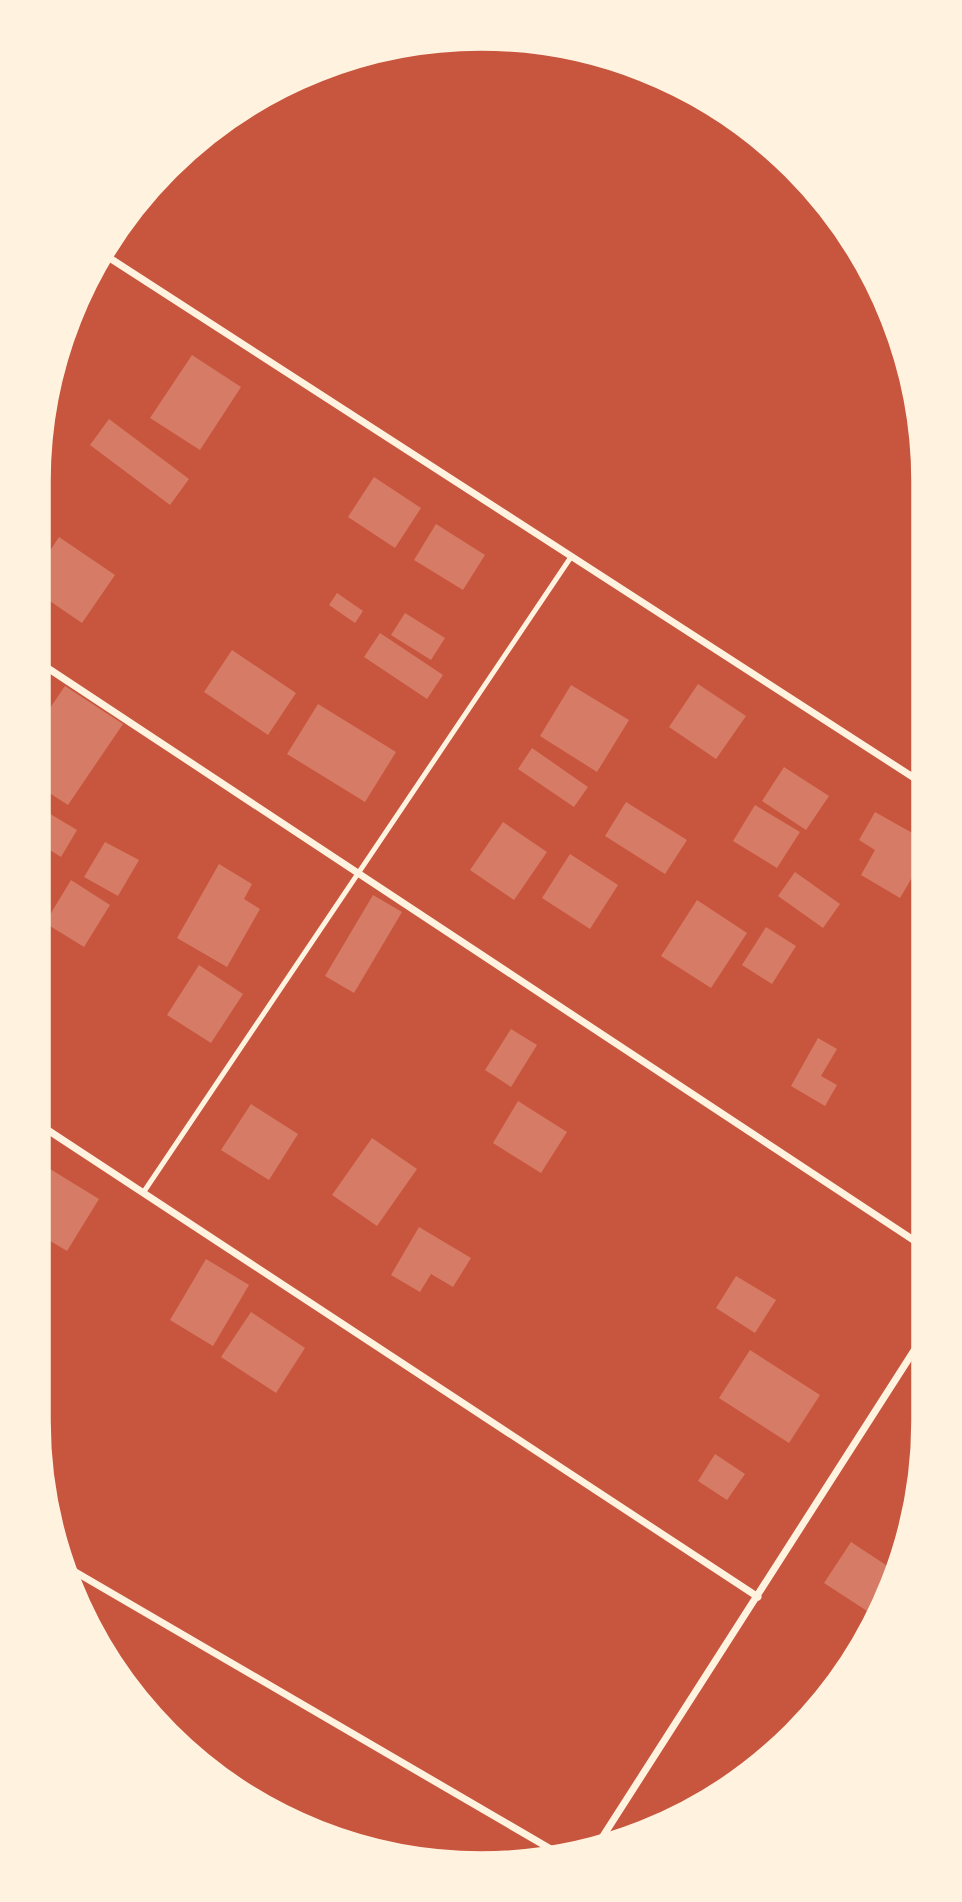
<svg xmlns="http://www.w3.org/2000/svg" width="962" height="1902" font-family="'Source Serif 4',serif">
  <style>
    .building { fill: #d67c66 }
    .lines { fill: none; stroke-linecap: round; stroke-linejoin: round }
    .service { stroke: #fff3e0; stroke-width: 5 }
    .minor { stroke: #fff3e0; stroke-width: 7 }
    .rim { fill: none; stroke: #fff3e0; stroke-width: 3.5 }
  </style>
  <rect width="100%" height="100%" fill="#c8553d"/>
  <g class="building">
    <path d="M192,355l49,32 -41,63 -50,-32z"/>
    <path d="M109,419l80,60 -19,26 -80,-60z"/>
    <path d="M374,477l47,31 -26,40 -47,-31z"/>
    <path d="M436,524l49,31 -22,35 -49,-30z"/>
    <path d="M59,537l56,38 -33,48 -44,-30v-24z"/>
    <path d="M337,593l26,18 -8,12 -26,-18z"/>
    <path d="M405,613l40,25 -14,22 -40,-25z"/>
    <path d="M380,633l63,42 -16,24 -63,-42z"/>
    <path d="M232,650l64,43 -28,42 -64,-43z"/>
    <path d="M698,684l48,32 -30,43 -47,-32z"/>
    <path d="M571,685l58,35 -32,52 -57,-36z"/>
    <path d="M65,686l58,38 -55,81 -31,-20v-58z"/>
    <path d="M318,704l78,48 -31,50 -78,-48z"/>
    <path d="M532,748l56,39 -14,20 -56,-38z"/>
    <path d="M784,767l45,29 -23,34 -44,-29z"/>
    <path d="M626,802l61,38 -22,34 -60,-38z"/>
    <path d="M755,805l45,27 -23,36 -44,-27z"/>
    <path d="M37,806l40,24 -16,27 -24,-15z"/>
    <path d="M875,812l48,27v20l-23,39 -39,-23 14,-25 -16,-10z"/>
    <path d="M503,822l44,30 -33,48 -44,-30z"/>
    <path d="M105,842l34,18 -21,36 -34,-19z"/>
    <path d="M570,854l48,31 -28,44 -48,-31z"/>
    <path d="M219,864l33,20 -8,15 16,10 -33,58 -50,-29z"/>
    <path d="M795,872l45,32 -17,24 -45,-32z"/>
    <path d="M71,880l39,25 -26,42 -39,-24z"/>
    <path d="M373,895l29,17 -48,81 -29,-17z"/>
    <path d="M697,900l50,33 -36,55 -50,-32z"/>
    <path d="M766,927l30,19 -24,38 -30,-19z"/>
    <path d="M199,965l44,29 -32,49 -44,-28z"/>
    <path d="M511,1029l26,16 -26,42 -26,-17z"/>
    <path d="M818,1038l19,11 -16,27 16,9 -12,21 -34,-20z"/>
    <path d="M518,1101l49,31 -26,41 -48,-30z"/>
    <path d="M251,1104l47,30 -29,46 -48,-30z"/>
    <path d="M372,1138l45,31 -40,57 -45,-31z"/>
    <path d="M37,1161l62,38 -32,52 -30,-18z"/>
    <path d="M419,1227l52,31 -18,29 -22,-13 -11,18 -29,-17z"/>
    <path d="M206,1259l43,26 -36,61 -43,-26z"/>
    <path d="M736,1276l40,24 -21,33 -39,-25z"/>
    <path d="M251,1312l54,36 -29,45 -55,-36z"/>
    <path d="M750,1350l70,45 -31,48 -70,-45z"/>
    <path d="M715,1454l30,20 -18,26 -29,-19z"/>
    <path d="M851,1542l41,27 -25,42 -43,-28z"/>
  </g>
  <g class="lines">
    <path class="service" d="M143,1193l428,-636"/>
    <g class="minor">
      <path d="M105,255l817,528"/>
      <path d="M37,661l887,586"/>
      <path d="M37,1123l721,474"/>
      <path d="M60,1563l501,292"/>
      <path d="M598,1844l326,-509"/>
    </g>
  </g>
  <path d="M0 0H962V1902H0ZM481 49H481A432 432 0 0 1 913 481V1421A432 432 0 0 1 481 1853H481A432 432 0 0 1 49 1421V481A432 432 0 0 1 481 49Z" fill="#fff3e0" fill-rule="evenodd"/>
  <path class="rim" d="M481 49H481A432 432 0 0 1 913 481V1421A432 432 0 0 1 481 1853H481A432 432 0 0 1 49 1421V481A432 432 0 0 1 481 49Z"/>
</svg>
